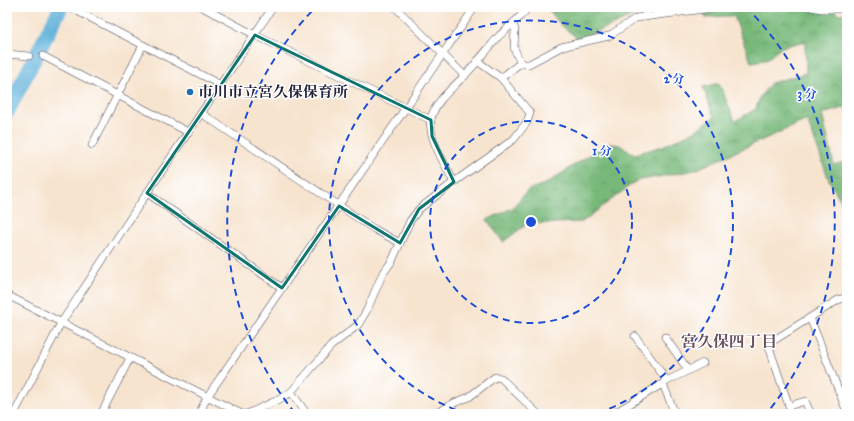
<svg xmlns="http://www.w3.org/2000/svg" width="854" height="421" font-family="'IM FELL Great Primer','Noto Serif JP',serif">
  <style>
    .forest { fill: url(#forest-crowns); stroke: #4d6e5a }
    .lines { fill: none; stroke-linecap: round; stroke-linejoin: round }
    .river { stroke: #5eb1d9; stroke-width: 15 }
    .street-casing { stroke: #423f51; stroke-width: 8 }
    .street { stroke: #fff; stroke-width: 7 }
    .marked { fill: none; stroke: #0f766e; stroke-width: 3; stroke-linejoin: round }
    .ring { fill: none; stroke: #1d4ed8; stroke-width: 2; stroke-dasharray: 7 5 }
    .poi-dot { fill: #1f6fb2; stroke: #fff; stroke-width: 1.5 }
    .labels { text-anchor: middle; stroke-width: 3; stroke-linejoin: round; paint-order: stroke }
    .poi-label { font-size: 15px; font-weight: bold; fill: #22223b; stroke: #fff; text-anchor: start }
    .neighbourhood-label { font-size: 16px; font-weight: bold; fill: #69505f; stroke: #fff }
    .centre { fill: #1d4ed8; stroke: #fff; stroke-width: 2 }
    .ring-label { font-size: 12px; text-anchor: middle; font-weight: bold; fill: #1d4ed8; stroke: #fff; stroke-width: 3; stroke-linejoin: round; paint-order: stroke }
  </style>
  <defs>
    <pattern id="forest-crowns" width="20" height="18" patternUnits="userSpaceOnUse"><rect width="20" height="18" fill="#78b97a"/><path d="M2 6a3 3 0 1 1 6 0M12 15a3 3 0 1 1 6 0" fill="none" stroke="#629665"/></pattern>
  </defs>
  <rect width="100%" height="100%" fill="#fff"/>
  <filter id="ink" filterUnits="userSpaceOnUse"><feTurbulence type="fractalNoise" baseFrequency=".025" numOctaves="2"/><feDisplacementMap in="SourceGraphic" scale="8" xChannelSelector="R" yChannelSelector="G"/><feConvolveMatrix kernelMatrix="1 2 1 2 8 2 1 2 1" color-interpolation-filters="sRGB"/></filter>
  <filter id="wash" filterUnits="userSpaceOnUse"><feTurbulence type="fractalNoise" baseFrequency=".012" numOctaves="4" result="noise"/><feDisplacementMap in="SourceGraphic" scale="16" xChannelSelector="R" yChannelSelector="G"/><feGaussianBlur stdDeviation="0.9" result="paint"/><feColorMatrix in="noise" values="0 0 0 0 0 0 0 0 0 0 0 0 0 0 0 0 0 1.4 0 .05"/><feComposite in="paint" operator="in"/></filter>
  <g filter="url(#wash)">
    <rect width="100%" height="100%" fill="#f7e4cf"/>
    <g class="forest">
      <path d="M546,7h94l-1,7 -61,25 -18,-15z"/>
      <path d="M701,7h132l5,7 9,-1v94l-25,7 12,51 13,-4v51l-18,-32 -22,-60 -112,50 -59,11 -54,41 -55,2 -24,18 -16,-22 25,-12 16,-18 19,-7 61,-40 11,2 16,9 28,-8 32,-15 19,-14 -11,-30 16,-4 16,38 21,-12 4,-12 11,-14 35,-10 -1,-32 -23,6 -16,13 -15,2 -17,-46h-12l-16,2z"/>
    </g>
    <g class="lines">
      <path class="river" d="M7,112l54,-105"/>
    </g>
  </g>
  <g filter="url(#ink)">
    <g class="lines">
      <g class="street-casing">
        <g id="street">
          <path d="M69,7l152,78"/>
          <path d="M202,7l53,28 176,85"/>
          <path d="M395,7l70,69"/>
          <path d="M811,7l11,2h25"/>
          <path d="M645,17v-10"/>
          <path d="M512,24l3,5 -1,19 7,16"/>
          <path d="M7,54l22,2"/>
          <path d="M43,56l145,76"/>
          <path d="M477,61l24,17 18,-14h10l32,-17 48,-11 27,-18 84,-11"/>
          <path d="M201,113l173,116 26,14"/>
          <path d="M92,145l51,-100"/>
          <path d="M454,182c-8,-15 -27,-46 -23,-63 4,-18 21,-30 33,-43 12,-12 23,-26 34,-39 10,-10 22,-19 31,-30"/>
          <path d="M147,193l135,95"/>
          <path d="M7,295l235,119"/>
          <path d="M810,318l37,94"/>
          <path d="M665,337l23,33"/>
          <path d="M667,381l36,-18"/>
          <path d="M663,384l12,30"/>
          <path d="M291,392l16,22"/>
          <path d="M14,414l47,-91 86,-130 126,-186"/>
          <path d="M101,414l29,-56"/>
          <path d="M199,414l8,-17 268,-390"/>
          <path d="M247,414l33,-15 11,-7 40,-46 27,-21 9,-15 15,-35 10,-14 18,-40 9,-12 35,-27 60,-43 13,-17 3,-9 -29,-35"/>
          <path d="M436,414l18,-11 15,-6 26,-20 6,1 37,36"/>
          <path d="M613,414l54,-33 -32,-45"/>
          <path d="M811,414l-6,-13 -16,5 -21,-62 70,-44 9,-3"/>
        </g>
      </g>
      <use href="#street" class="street"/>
    </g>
  </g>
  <path class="marked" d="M255,35l176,85 1,16 22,46 -35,27 -19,34 -61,-37 -57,82 -135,-95z"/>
  <g class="ring">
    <circle cx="531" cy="222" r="101"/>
    <path d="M467 414A202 202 0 1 1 595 414"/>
    <path d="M295 413A304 304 0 0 1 316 7M746 7A304 304 0 0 1 767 413"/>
  </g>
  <circle class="poi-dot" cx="190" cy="92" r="4"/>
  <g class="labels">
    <g class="poi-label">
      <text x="198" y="97">市川市立宮久保保育所</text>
    </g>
    <g class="neighbourhood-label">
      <text x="729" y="347">宮久保四丁目</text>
    </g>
  </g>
  <circle cx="531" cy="222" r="6" class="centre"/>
  <g class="ring-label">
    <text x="674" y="83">2 分</text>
    <text x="807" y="98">3 分</text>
    <text x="602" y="155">1 分</text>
  </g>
  <rect width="854" height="421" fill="none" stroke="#fff" stroke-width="24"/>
</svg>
